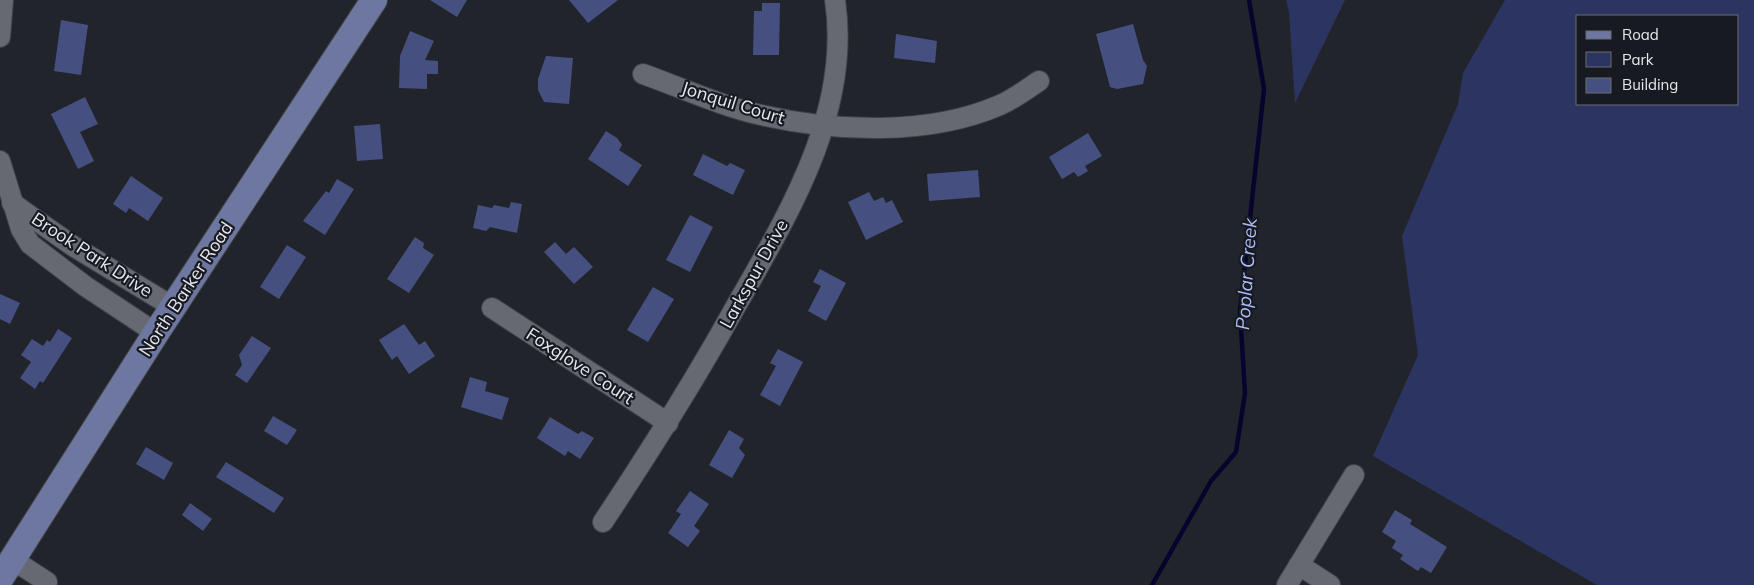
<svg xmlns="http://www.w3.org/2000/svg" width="1754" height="585" font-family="Mulish,sans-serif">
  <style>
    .green { fill: #2c3561; fill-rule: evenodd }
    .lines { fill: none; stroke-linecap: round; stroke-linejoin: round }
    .stream { stroke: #05042c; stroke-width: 4.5 }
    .building { fill: #455080 }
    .minor-casing { stroke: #404248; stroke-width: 22 }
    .major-casing { stroke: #404248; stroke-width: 28 }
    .minor { stroke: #666972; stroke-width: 20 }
    .major { stroke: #6d779f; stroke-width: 26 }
    .labels { text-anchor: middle; stroke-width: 4.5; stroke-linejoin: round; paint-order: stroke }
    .street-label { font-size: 18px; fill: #e7e8ee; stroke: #181a22 }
    .water-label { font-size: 19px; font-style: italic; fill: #adbcf9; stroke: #181a22 }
  </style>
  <rect width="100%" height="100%" fill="#22242b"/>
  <g class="green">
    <path d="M1286,0h59l-50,103 -6,-91z"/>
    <path d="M1505,0h249v585h-157l-224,-129 45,-101 -16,-119 56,-132 5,-31zM1578,16h160v88h-160z"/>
  </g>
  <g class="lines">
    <path class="stream" d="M1152,585l59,-104 25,-29 9,-59 -5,-82 24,-222 -15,-89"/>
  </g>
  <g class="building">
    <path d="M430,0h37l-10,17z"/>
    <path d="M569,0h49l-30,23z"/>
    <path d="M762,3h18l-1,52h-26l1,-44h8z"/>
    <path d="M61,20l27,5 -7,50 -27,-4z"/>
    <path d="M1133,24l10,36 4,6 -4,18 -26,5 -7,-2 -14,-53z"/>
    <path d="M410,31l24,10 -9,19 13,1v13h-11v15l-28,-1 1,-32z"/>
    <path d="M896,34l41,7 -2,22 -41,-5z"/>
    <path d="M546,56l27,2 -4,46 -25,-2 -6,-12v-11z"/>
    <path d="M85,97l13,27 -18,8 14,29 -16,8 -27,-55z"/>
    <path d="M380,124l3,35 -26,2 -3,-35z"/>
    <path d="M606,131l11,7 5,7 -3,5 23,15 -14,21 -40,-27z"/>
    <path d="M1088,133l14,23 -17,10 3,5 -10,6 -4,-5 -12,7 -13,-22z"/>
    <path d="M703,154l24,12 3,-3 15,7 -12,25 -40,-20z"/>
    <path d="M978,170l2,27 -51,4 -2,-27z"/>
    <path d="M131,176l32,22 -15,23 -19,-13 -3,5 -13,-9z"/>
    <path d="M337,179l17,10 -29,46 -22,-14 23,-30 3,2z"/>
    <path d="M869,192l5,9 9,-4 3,6 6,-3 11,22 -37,18 -18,-38z"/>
    <path d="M511,202l11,2 -5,29 -27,-6 -4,4 -13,-3 5,-23 14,3 2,-3 15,3z"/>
    <path d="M690,215l23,12 -23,45 -24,-12z"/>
    <path d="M415,237l9,6 -1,5 11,7 -25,38 -22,-14z"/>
    <path d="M555,242l11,12 8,-7 19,20 -19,17 -30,-32z"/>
    <path d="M287,245l19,12 -27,42 -19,-12z"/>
    <path d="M820,269l26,14 -20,38 -18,-10 13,-25 -8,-4z"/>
    <path d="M653,287l21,12 -26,43 -21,-12z"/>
    <path d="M0,294l20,9 -10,21 -10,-5z"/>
    <path d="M404,324l15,21 6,-4 10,15 -26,18 -12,-18 -5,4 -13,-20z"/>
    <path d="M58,329l14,9 -29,45 -3,-2 -5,8 -15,-11 11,-16 -10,-7 11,-16 11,7 4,-6 3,2z"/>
    <path d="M252,336l19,12 -24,35 -12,-8 7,-10 -3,-10z"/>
    <path d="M778,349l25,13 -23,44 -20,-11 16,-29 -6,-3z"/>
    <path d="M470,377l17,5 -2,9 24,7 -7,22 -41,-13z"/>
    <path d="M273,416l24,14 -10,15 -23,-14z"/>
    <path d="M550,417l28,17 4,-3 12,7 -14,21 -12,-8 -3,5 -28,-18z"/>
    <path d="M729,430l15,9 -5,9 6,7 -13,23 -23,-13z"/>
    <path d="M146,447l27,16 -9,17 -28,-16z"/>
    <path d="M226,462l58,36 -10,15 -58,-36z"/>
    <path d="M690,491l19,13 -15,22 6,5 -12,16 -20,-14 13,-19 -5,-3z"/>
    <path d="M190,503l22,16 -9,12 -21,-16z"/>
    <path d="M1395,510l17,10 -2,4 37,23 -16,26 -10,-6 -3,4 -18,-12 3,-4 -11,-7 4,-7 -14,-9z"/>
  </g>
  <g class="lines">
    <g class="minor-casing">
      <g id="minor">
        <path d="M0,37l3,-37"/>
        <path d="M643,74c39,14 78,32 118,41 75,17 168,21 239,-10 14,-6 27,-16 39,-24"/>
        <path d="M0,161l21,68 9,15 55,42 71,47"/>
        <path d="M12,203l61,43 100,61"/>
        <path d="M492,308l176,115"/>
        <path d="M603,522c45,-68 89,-137 129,-209 54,-95 120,-199 103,-313"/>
        <path d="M13,560l34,22"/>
        <path d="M1299,565l31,20"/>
        <path d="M1287,585l67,-110"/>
      </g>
    </g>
    <g class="major-casing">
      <path id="major" d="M0,579l156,-246 218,-333"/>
    </g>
    <use href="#minor" class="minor"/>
    <use href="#major" class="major"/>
  </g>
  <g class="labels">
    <g class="street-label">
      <text transform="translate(733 103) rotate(17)" y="6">Jonquil Court</text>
      <text transform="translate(92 255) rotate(33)" y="6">Brook Park Drive</text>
      <text transform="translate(754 274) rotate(-61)" y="6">Larkspur Drive</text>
      <text transform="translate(186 289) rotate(-57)" y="6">North Barker Road</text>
      <text transform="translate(580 366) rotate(33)" y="6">Foxglove Court</text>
    </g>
    <g class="water-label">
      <text transform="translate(1246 274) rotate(-86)" y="7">Poplar Creek</text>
    </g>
  </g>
  <rect x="1576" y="15" width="162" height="90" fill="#181a22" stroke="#6b6c74"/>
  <rect x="1586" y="31" width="25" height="8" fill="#6d779f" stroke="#6b6c74"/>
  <text x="1622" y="40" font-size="15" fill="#e7e8ee">Road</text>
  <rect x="1586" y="52" width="25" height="15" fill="#2c3561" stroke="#6b6c74"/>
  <text x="1622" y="65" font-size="15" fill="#e7e8ee">Park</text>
  <rect x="1586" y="78" width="25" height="15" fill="#455080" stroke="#6b6c74"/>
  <text x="1622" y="90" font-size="15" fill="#e7e8ee">Building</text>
</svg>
